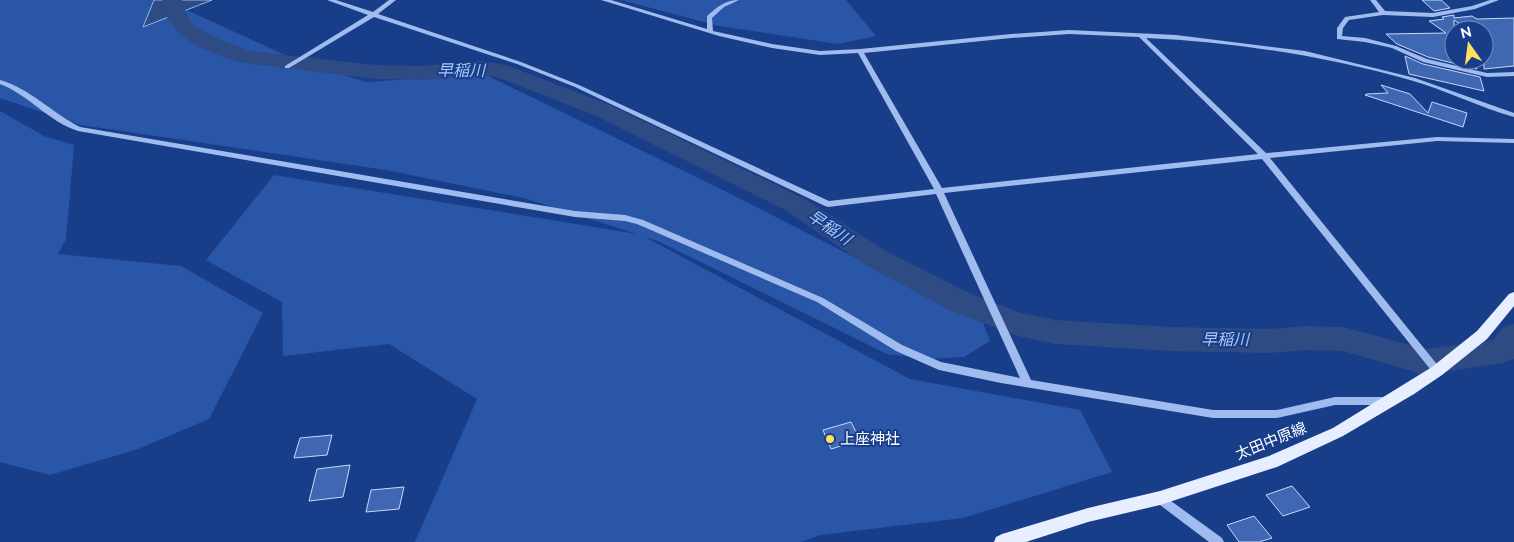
<svg xmlns="http://www.w3.org/2000/svg" width="1514" height="542" font-family="Raleway,'Noto Sans JP',sans-serif">
  <style>
    .green { fill: #2a56a8 }
    .water { fill: #2e4b83; stroke: #92b5f0 }
    .lines { fill: none; stroke-linecap: round; stroke-linejoin: round }
    .river { fill: #2e4b83; fill-rule: evenodd }
    .building { fill: #4068b2; stroke: #c6d8fa }
    .minor { fill: #a0bbee; fill-rule: evenodd }
    .major { fill: #e7eeff; fill-rule: evenodd }
    .poi-dot { fill: #ffe05d; stroke: #183e89; stroke-width: 2 }
    .labels { text-anchor: middle; stroke-width: 4; stroke-linejoin: round; paint-order: stroke }
    .poi-label { font-size: 15px; fill: #fff; stroke: #183e89; text-anchor: start }
    .street-label { font-size: 15px; fill: #fff; stroke: #183e89 }
    .water-label { font-size: 16px; font-style: italic; fill: #acc6f5; stroke: #183e89 }
  </style>
  <rect width="100%" height="100%" fill="#183e89"/>
  <g class="green">
    <path d="M0,0h165l135,62 67,20 117,-8 239,116 131,67 121,45 15,39 -26,16 -35,2 -42,-5 -229,-113 -13,-4 265,142 170,31 32,62 -149,46 -143,17 -19,7h-386l62,-143 -88,-55 -106,12 -1,-54 -76,-42 68,-85 363,59 -113,-36 -138,-28 -305,-45 -81,-27z"/>
    <path d="M621,0h225l30,36 -38,8 -119,-18z"/>
    <path d="M0,111l44,25 30,9 -8,94 -8,15 123,12 82,47 -54,106 -71,30 -88,26 -50,-13z"/>
  </g>
  <path class="water" d="M154,0h58l-69,27z"/>
  <g class="lines">
    <path class="river" d="M162,0h20l6,18 7,9 21,11 34,13 125,14 47,1 60,-5 27,5 103,40 191,92 83,53 85,43 50,19 34,7 116,7 98,2 35,-3 39,1 82,22 68,-9 10,-13 11,-3v35l-12,4 -77,12 -82,-24 -39,-1 -35,3 -98,-2 -116,-7 -37,-8 -69,-26 -83,-45 -81,-55 -189,-94 -45,-18 -55,-21 -14,-2 -60,5 -47,-1 -137,-17 -38,-14 -19,-13 -13,-15z"/>
  </g>
  <g class="building">
    <path d="M1422,0h19l9,8 -16,3z"/>
    <path d="M1454,15v3l18,-2 5,3 37,-1v48l-30,3v-39h-16l-14,-10v40h20l3,9 -49,-12 -31,-13 -11,-10 60,-1 -17,-12 15,-2 -2,-2z"/>
    <path d="M1405,56l18,8 57,13 4,14 -75,-17z"/>
    <path d="M1381,85l29,9 18,19 4,-11 35,11 -4,14 -98,-32 1,-1 22,-1z"/>
    <path d="M851,422l9,18 -29,9 -8,-19z"/>
    <path d="M332,435l-5,20 -33,3 6,-20z"/>
    <path d="M350,465l-7,32 -34,4 8,-32z"/>
    <path d="M1292,486l18,21 -27,9 -17,-21z"/>
    <path d="M404,487l-5,22 -33,3 5,-22z"/>
    <path d="M1254,516l18,22 -13,4h-20l-12,-17z"/>
  </g>
  <g class="lines">
    <g class="minor">
      <path d="M327,0h9l37,12 16,-12h7l-18,14 143,48 58,23 250,116 105,-12 -76,-136 -38,2 -48,-7 -53,-12 -118,-36h10l96,29v-13c10,-9 18,-16 32,-16l-15,7 -12,11 1,13 59,13 48,7 40,-2 151,-15 58,-4 107,5 129,16 110,27 99,35v4c-35,-10 -69,-27 -104,-37 -86,-24 -175,-38 -264,-42l120,115 171,-16 77,2v4l-77,-2 -167,17 170,210 2,3 -2,3 -3,1 -3,-1 -172,-215 -318,34 87,187 182,30h64l58,-13h52l4,1 1,3 -1,3 -4,1h-52l-58,13h-64l-212,-35 -62,-13 -43,-19 -79,-49 -180,-78 -12,-3 -50,-4 -497,-86c-29,-9 -49,-36 -78,-47v-4c31,9 52,33 80,47l495,84 50,4 18,5 180,78 79,47 39,17 79,16 -84,-184 -108,13 -3,-1 -250,-119 -58,-23 -143,-47 -85,51h-4v-2l83,-51zM1069,34l70,3 119,117 -316,34 -78,-135 147,-15z"/>
      <path d="M1370,0h6l9,11 48,2 39,-7 18,-6h9l-24,9 -42,8 -50,-2 -34,5 -6,8 -1,8 23,2 31,8 31,13 60,14 27,-1v4l-27,1 -64,-15 -31,-14 -27,-6 -28,-3v-11l8,-11 34,-5z"/>
      <path d="M1160,493l62,45 2,4h-15l-53,-40 -1,-4 1,-4z"/>
    </g>
    <path class="major" d="M1514,292v14l-27,33 -45,36 -28,19 -71,42 -66,31 -117,38 -72,17 -62,20h-32l2,-5 6,-3 86,-26 72,-17 109,-35 64,-28 99,-61 45,-36 32,-37z"/>
  </g>
  <circle class="poi-dot" cx="830" cy="439" r="5"/>
  <g class="labels">
    <g class="poi-label">
      <text x="840" y="444">上座神社</text>
    </g>
    <g class="street-label">
      <text transform="translate(1271 441) rotate(-22)" y="5">太田中原線</text>
    </g>
    <g class="water-label">
      <text x="461" y="76">早稲川</text>
      <text transform="translate(830 227) rotate(34)" y="6">早稲川</text>
      <text x="1225" y="345">早稲川</text>
    </g>
  </g>
  <g transform="translate(1469 45) rotate(346)"><circle r="24" fill="#183e89" stroke="#748bb8"/>
  <path d="M0-4L9 19L0 12L-9 19Z" fill="#ffe05d"/>
  <text y="-8" font-size="14" font-weight="bold" text-anchor="middle" fill="#ffffff">N</text>
  </g>
</svg>
